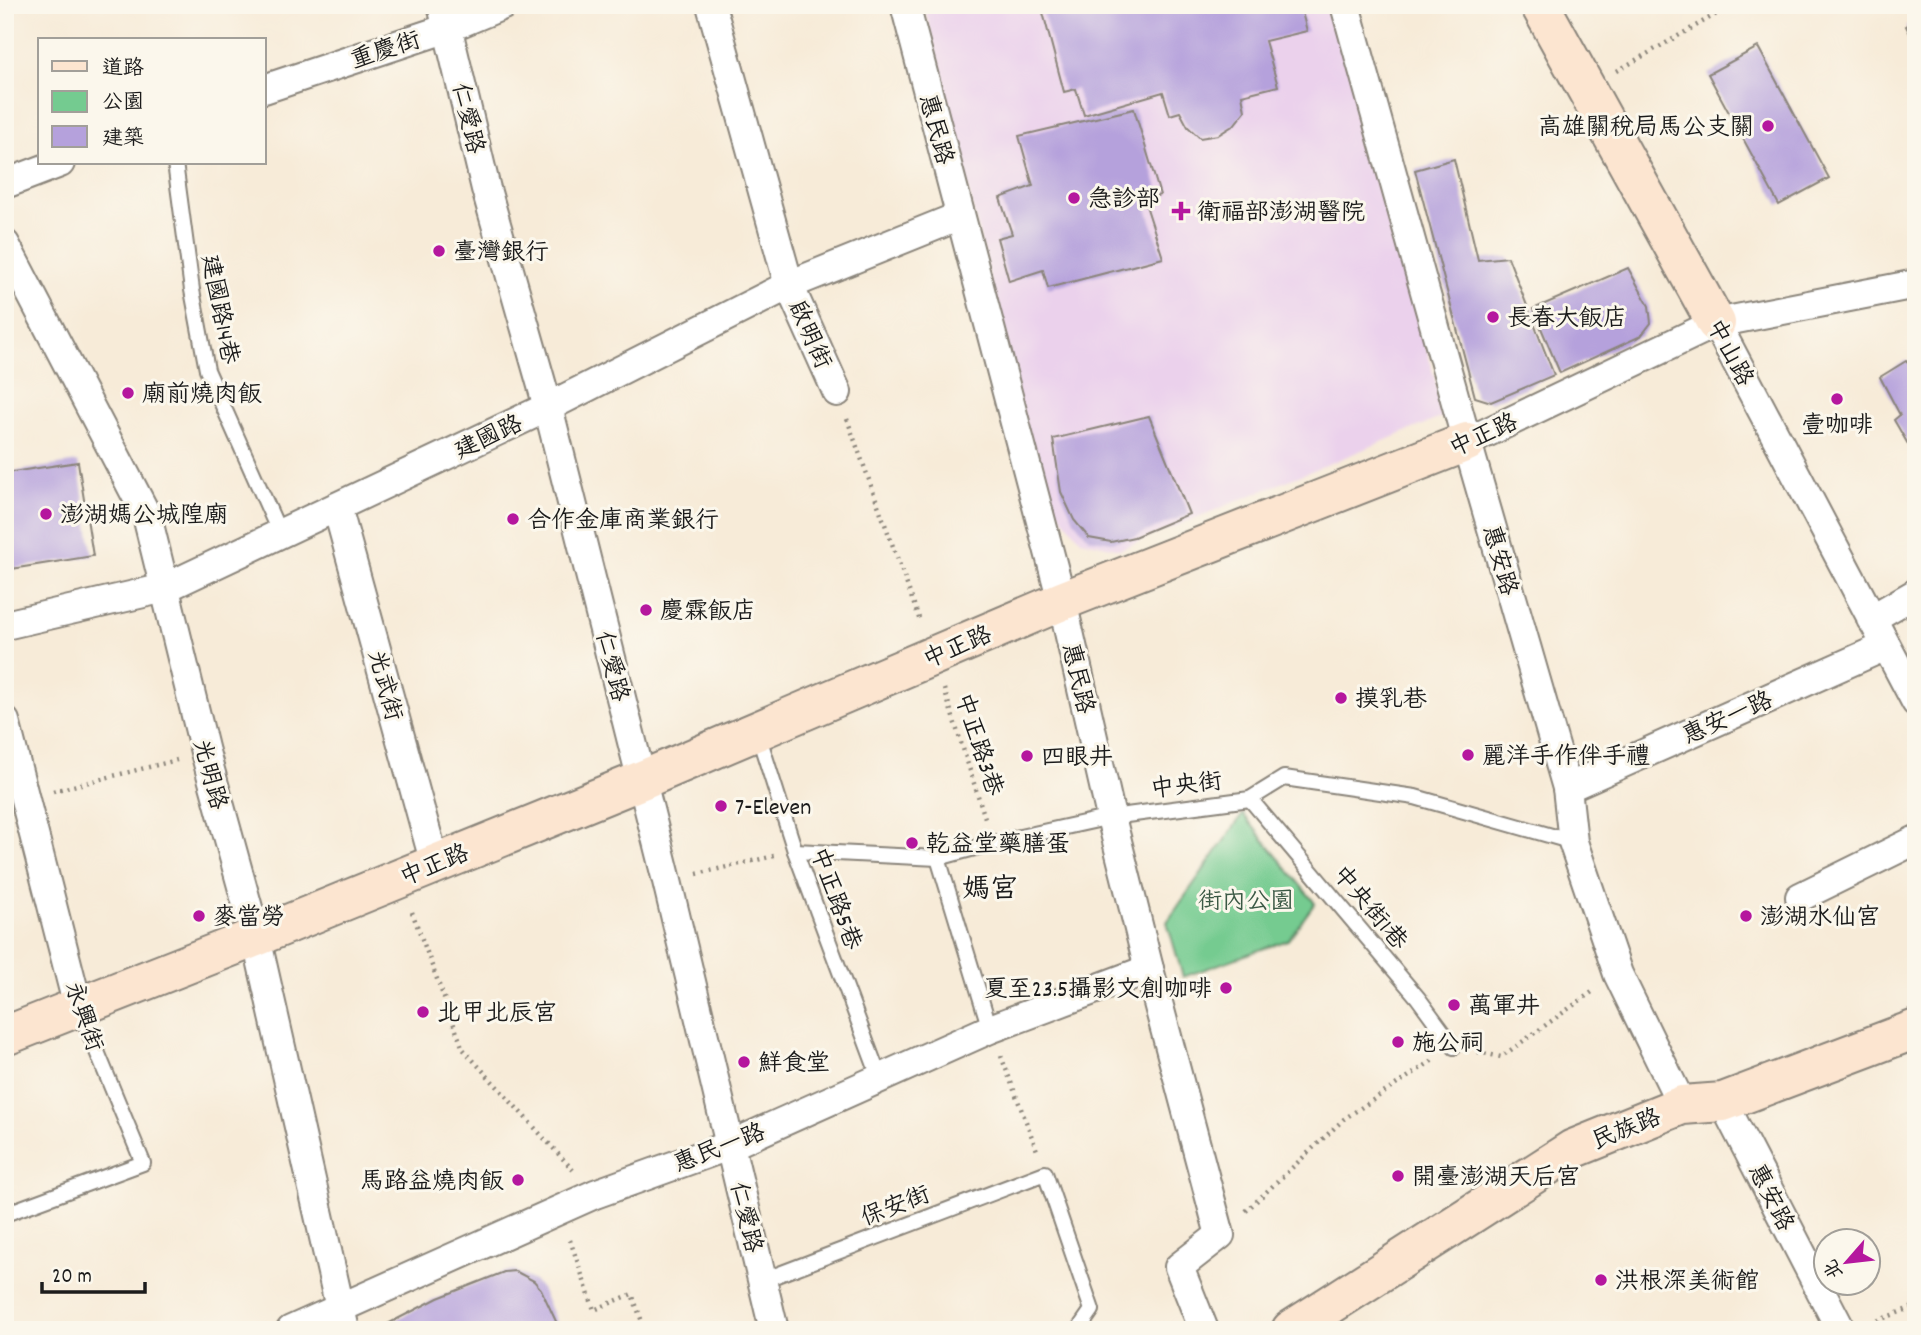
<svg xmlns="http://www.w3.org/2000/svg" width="1921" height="1335" font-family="Dekko,'LXGW WenKai TC',sans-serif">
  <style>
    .built { fill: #ebd1ec }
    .green { fill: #74cb90; stroke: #487456; stroke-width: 2 }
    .building { fill: #b5a1dc }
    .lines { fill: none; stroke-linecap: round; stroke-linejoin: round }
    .lane-casing { stroke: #8a847a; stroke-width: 18 }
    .street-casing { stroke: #8a847a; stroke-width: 32 }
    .secondary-casing { stroke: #8a847a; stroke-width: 42 }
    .path { stroke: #8a847a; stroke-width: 4.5; stroke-dasharray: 2 5; stroke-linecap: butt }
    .lane { stroke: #fff; stroke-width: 14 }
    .street { stroke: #fff; stroke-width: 28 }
    .secondary { stroke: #fce5d0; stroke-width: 38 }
    .poi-dot { fill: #b5179e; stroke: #fbf7ec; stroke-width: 2.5 }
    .labels { text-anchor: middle; stroke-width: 6; stroke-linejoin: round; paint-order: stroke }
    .street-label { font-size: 24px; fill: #1c1c1c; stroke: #fbf7ec }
    .poi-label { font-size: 24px; fill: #1c1c1c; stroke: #fbf7ec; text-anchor: start }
    .park-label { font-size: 24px; fill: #3b5945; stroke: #fbf7ec }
    .quarter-label { font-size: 28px; fill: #1c1c1c; stroke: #fbf7ec }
  </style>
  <rect width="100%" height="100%" fill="#fbf7ec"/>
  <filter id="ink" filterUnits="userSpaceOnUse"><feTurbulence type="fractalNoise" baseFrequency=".0143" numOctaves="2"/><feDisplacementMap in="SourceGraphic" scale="14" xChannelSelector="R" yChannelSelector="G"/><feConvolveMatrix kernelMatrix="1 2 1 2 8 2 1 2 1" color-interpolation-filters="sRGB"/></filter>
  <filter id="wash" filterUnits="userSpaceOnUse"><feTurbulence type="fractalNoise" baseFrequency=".00686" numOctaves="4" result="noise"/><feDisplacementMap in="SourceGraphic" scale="28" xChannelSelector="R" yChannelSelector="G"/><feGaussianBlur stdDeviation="1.57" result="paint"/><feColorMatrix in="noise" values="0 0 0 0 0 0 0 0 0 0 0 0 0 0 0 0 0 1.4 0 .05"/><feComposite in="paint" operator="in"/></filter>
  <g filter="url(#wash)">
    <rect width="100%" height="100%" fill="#f7ebd8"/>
    <path class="built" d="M924,5h408l113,411 -325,133 -39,-9 -25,-31 -21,-43z"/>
    <path class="green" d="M1243,814l72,89 -27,37 -105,37 -16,-55z"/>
    <g id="blocks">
      <g class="building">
        <path d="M1041,5h259l7,26 -42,10 13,45 -36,9 3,16 -11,14 -16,10 -18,3 -12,-11 -8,-15 -10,3 -7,-23 -79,23 -8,-26 -12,3z"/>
        <path d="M1916,20v25l-10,-19z"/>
        <path d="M1758,47l71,131 -50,27 -71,-131z"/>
        <path d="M1134,109l26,86 -16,4 19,59 -115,30 -5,-18 -34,11 -12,-43 15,-4 -12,-36 33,-12 -14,-50z"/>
        <path d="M1454,159l24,101 30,-3 46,118 -63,27 -16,-5 -60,-227z"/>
        <path d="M1628,268l21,38 2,17 -10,13 -81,37 -27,-64z"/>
        <path d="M1906,361l10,3v94l-22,-38 6,-5 -20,-38z"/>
        <path d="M1149,416l40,98 -55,23 -23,5 -22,-4 -15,-18 -13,-28 -8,-53z"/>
        <path d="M78,462l15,94 -88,14v-97z"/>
        <path d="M515,1271l19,10 7,8 19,41h-184l62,-32 66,-26z"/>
      </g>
    </g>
  </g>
  <g filter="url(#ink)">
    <use href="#blocks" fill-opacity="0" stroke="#8a847a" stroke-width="2"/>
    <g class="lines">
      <g class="lane-casing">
        <g id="lane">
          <path d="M175,163l17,127 15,80 73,164"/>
          <path d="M757,731l38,120 85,228"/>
          <path d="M1250,799l168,199 36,49"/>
          <path d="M795,851l143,7 55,-15 118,-26 139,-18 34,-21 131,19 158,45"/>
          <path d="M938,858l52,171"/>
          <path d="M5,1214l138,-51 -64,-155"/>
          <path d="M761,1281l284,-108 47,137 -14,20"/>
        </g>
      </g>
      <g class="street-casing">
        <g id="street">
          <path d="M442,5l44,184 62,218 119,474 107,449"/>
          <path d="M711,5l78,280 48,107"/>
          <path d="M905,5l157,596 49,216 38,152 71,266 -41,32 25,63"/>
          <path d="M1345,5l122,437 100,346 6,54 45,132 64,131"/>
          <path d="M264,89l184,-61 55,-23"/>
          <path d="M5,184l55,-21"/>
          <path d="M5,244l142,272 58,236 51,185 89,393"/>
          <path d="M1716,323l200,379"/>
          <path d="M1467,442l249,-119 200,-39"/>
          <path d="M337,507l98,357"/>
          <path d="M1871,619l45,-26"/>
          <path d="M5,625l160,-37 383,-181 241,-122 171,-69"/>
          <path d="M5,721l73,286"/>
          <path d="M1567,788l319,-142"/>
          <path d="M1800,897l116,-57"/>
          <path d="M1723,1102l118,228"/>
          <path d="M291,1330l304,-136 136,-49 259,-116 159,-60"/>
        </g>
      </g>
      <g class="secondary-casing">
        <g id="secondary">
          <path d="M1540,5l176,318"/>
          <path d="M5,1036l251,-99 386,-157 420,-179 405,-159"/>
          <path d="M1291,1330l282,-181 109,-44 41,-3 193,-73"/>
        </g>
      </g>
      <g class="path">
        <path d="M1617,71l115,-66"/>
        <path d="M847,419l73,202"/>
        <path d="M944,689l42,132"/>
        <path d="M53,791l124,-31"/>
        <path d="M697,874l77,-18"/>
        <path d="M412,912l51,137 110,121"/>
        <path d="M1478,1052l23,5 91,-65"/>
        <path d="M1001,1056l37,97"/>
        <path d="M1246,1211l98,-92 91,-60"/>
        <path d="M570,1240l24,70 38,-16 13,36"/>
        <path d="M1871,1323l45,-17"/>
      </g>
      <use href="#lane" class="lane"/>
      <use href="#street" class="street"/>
      <use href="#secondary" class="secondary"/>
    </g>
  </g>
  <g class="poi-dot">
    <circle cx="1768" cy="126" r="7"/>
    <circle cx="1074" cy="198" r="7"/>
    <path d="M1177.5 200.5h7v7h7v7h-7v7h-7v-7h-7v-7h7z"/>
    <circle cx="439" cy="251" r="7"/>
    <circle cx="1493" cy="317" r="7"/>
    <circle cx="128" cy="393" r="7"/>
    <circle cx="1837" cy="399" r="7"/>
    <circle cx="46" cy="514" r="7"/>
    <circle cx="513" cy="519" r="7"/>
    <circle cx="646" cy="610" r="7"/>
    <circle cx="1341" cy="698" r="7"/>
    <circle cx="1468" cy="755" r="7"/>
    <circle cx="1027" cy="756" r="7"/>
    <circle cx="721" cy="806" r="7"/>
    <circle cx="912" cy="843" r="7"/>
    <circle cx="199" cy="916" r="7"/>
    <circle cx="1746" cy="916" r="7"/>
    <circle cx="1226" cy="988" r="7"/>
    <circle cx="1454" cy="1005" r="7"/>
    <circle cx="423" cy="1012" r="7"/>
    <circle cx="1398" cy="1042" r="7"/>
    <circle cx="744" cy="1062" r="7"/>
    <circle cx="1398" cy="1176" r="7"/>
    <circle cx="518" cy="1180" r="7"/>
    <circle cx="1601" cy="1280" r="7"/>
  </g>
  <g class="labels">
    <g class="street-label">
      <text transform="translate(385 49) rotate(-18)" y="8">重慶街</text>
      <text transform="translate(469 118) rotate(77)" y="8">仁愛路</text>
      <text transform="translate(937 129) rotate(75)" y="8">惠民路</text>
      <text transform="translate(221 309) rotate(79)" y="8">建國路14巷</text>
      <text transform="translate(811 334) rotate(66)" y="8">啟明街</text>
      <text transform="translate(1731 352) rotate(62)" y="8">中山路</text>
      <text transform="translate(1483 434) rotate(-24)" y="8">中正路</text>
      <text transform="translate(488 436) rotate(-25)" y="8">建國路</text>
      <text transform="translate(1501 560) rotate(74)" y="8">惠安路</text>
      <text transform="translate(957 646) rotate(-23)" y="8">中正路</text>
      <text transform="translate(613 666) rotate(76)" y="8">仁愛路</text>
      <text transform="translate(1079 678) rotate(77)" y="8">惠民路</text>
      <text transform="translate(386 685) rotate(75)" y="8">光武街</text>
      <text transform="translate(1727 717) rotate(-24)" y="8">惠安一路</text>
      <text transform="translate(980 744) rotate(72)" y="8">中正路3巷</text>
      <text transform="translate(211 774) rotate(75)" y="8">光明路</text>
      <text transform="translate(1186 784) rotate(-7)" y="8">中央街</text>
      <text transform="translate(434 864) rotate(-22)" y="8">中正路</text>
      <text transform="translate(837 898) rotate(70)" y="8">中正路5巷</text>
      <text transform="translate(1371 907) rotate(50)" y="8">中央街1巷</text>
      <text transform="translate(85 1016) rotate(71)" y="8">永興街</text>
      <text transform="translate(1626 1128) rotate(-22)" y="8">民族路</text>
      <text transform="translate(719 1147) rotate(-21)" y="8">惠民一路</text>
      <text transform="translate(1772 1197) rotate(63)" y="8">惠安路</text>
      <text transform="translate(895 1205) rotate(-21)" y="8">保安街</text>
      <text transform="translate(747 1217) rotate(77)" y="8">仁愛路</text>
    </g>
    <g class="poi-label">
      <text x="1754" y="134" text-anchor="end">高雄關稅局馬公支關</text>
      <text x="1088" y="206">急診部</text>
      <text x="1197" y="219">衛福部澎湖醫院</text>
      <text x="453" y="259">臺灣銀行</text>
      <text x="1507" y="325">長春大飯店</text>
      <text x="142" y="401">廟前燒肉飯</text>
      <text x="1837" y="432" text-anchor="middle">壹咖啡</text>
      <text x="60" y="522">澎湖媽公城隍廟</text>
      <text x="527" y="527">合作金庫商業銀行</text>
      <text x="660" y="618">慶霖飯店</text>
      <text x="1355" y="706">摸乳巷</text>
      <text x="1482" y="763">麗洋手作伴手禮</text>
      <text x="1041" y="764">四眼井</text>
      <text x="735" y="814">7-Eleven</text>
      <text x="926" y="851">乾益堂藥膳蛋</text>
      <text x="213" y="924">麥當勞</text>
      <text x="1760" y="924">澎湖水仙宮</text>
      <text x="1212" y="996" text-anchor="end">夏至23.5攝影文創咖啡</text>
      <text x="1468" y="1013">萬軍井</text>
      <text x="437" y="1020">北甲北辰宮</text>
      <text x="1412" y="1050">施公祠</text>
      <text x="758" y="1070">鮮食堂</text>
      <text x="1412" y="1184">開臺澎湖天后宮</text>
      <text x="504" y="1188" text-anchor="end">馬路益燒肉飯</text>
      <text x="1615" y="1288">洪根深美術館</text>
    </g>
    <g class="park-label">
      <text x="1246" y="908">街內公園</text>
    </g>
    <g class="quarter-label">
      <text x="990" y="897">媽宮</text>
    </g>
  </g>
  <rect width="1921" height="1335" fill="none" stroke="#fbf7ec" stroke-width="28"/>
  <rect x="38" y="38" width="228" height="126" fill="#fbf7ec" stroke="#a29f99" stroke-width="2"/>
  <rect x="52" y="61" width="35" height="10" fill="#fce5d0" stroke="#a29f99" stroke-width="2"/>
  <text x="102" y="74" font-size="21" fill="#1c1c1c">道路</text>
  <rect x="52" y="91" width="35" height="21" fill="#74cb90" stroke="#a29f99" stroke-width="2"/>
  <text x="102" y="108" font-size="21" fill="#1c1c1c">公園</text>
  <rect x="52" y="126" width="35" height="21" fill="#b5a1dc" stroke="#a29f99" stroke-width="2"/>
  <text x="102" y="144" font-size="21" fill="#1c1c1c">建築</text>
  <g transform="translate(1847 1262) rotate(242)"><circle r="33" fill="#fbf7ec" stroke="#a29f99" stroke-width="2"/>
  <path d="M0-5L12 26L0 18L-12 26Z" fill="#b5179e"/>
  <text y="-10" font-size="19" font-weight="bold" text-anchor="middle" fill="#1c1c1c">北</text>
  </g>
  <path d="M42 1282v10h103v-10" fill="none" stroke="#1c1c1c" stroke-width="3.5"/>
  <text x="52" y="1282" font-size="21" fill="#1c1c1c" stroke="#fbf7ec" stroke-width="5" paint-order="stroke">20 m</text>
</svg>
